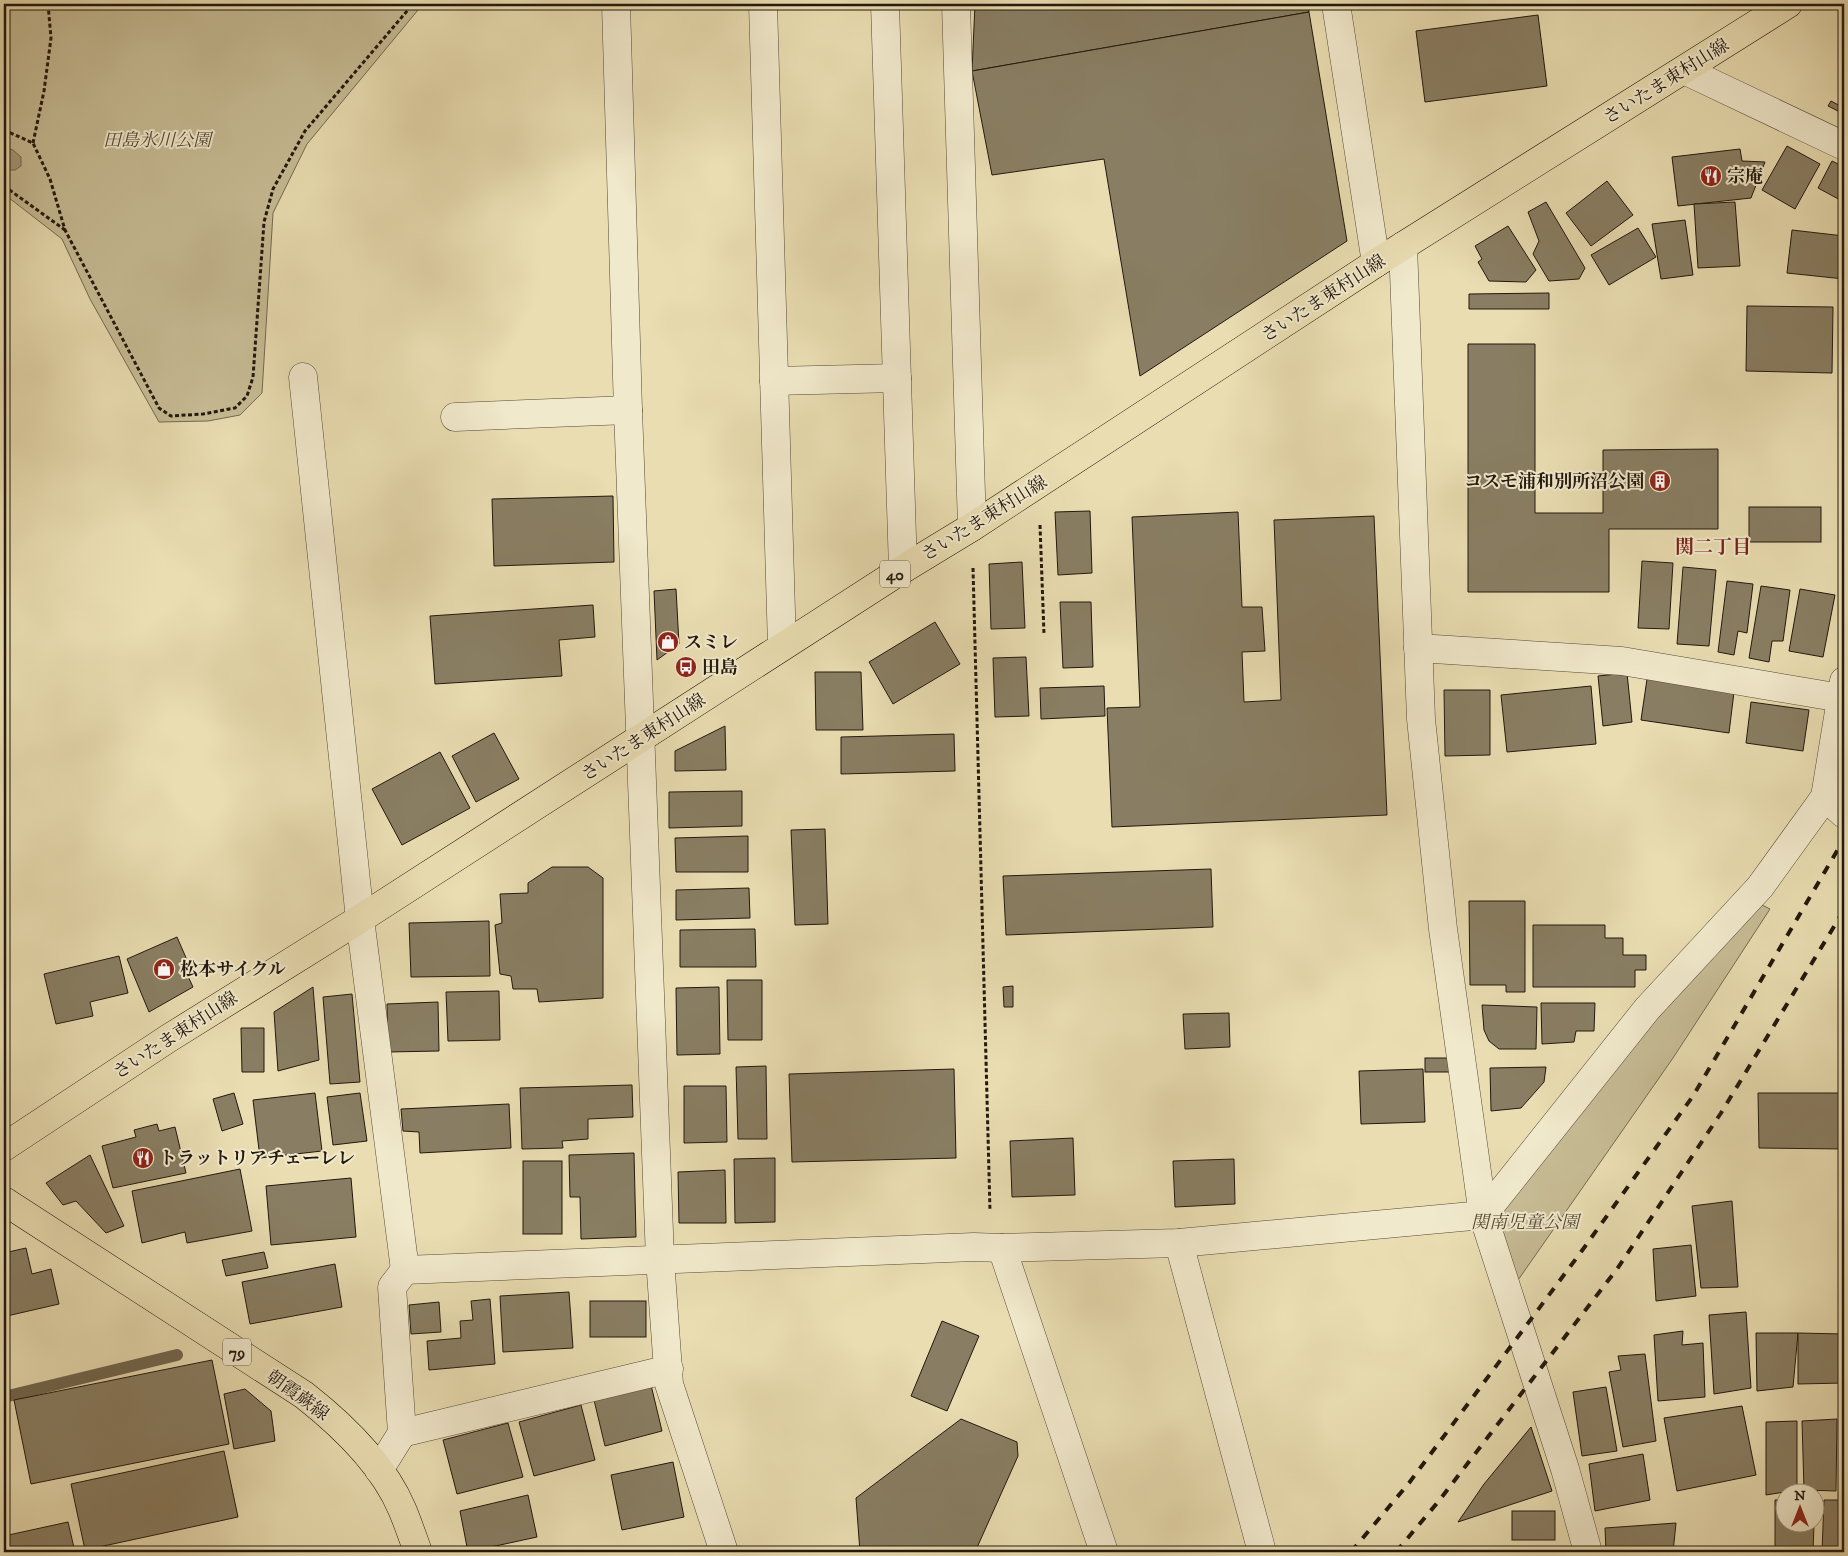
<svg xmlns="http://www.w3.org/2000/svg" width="1848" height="1556" font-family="'IM FELL DW Pica','Noto Serif JP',serif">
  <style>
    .green { fill: #c7bc95; stroke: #746a52 }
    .water { fill: #a59a7a; stroke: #71664f }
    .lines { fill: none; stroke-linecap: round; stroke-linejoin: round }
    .stream { stroke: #71664f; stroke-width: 12 }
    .building { fill: #897e63; stroke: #22180e }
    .minor-casing { stroke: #544937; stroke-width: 29 }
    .major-casing { stroke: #22180e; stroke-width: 29 }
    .path { stroke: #22180e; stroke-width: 3; stroke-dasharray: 4 2.5; stroke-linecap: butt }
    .minor { stroke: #f1e9cc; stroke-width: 28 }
    .major { stroke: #e9ddb1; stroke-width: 28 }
    .rail { stroke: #22180e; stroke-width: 4; stroke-dasharray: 9 9; stroke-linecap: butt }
    .labels { text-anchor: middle; stroke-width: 4; stroke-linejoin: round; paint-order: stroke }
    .shield { fill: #f1e9cc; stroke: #605747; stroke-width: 1 }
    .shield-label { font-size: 16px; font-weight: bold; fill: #22180e }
    .street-label { font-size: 18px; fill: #22180e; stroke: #f1e9cc }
    .park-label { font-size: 18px; font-style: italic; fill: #544936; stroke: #f1e9cc }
    .poi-label { font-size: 18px; font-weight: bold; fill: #22180e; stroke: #f1e9cc; text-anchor: start }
    .neighbourhood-label { font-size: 19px; font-weight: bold; fill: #7a1f14; stroke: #f1e9cc }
  </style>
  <rect width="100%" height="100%" fill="#e9ddb1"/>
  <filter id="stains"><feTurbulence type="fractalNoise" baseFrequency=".004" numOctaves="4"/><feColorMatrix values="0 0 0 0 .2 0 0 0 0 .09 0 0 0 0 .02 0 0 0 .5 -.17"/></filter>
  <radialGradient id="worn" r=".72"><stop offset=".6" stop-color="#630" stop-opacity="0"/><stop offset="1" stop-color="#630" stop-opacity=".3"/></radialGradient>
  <g class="green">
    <path d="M4,4h419l-116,140 -34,69 -11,180 -22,22 -32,6 -49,1 -69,-123 -28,-60 -58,-45z"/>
    <path d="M1758,903l12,6 -97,149 -157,225 -24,-66 164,-204z"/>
  </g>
  <path class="water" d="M4,147l9,3 8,7v9l-6,4h-11z"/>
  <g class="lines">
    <path class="stream" d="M4,1397l173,-42"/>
  </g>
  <g class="building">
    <path d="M975,4h333l1,8 -337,59z"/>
    <path d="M1309,12l38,229 -207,135 -36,-217 -112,16 -20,-104z"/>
    <path d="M1538,15l9,71 -122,16 -9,-71z"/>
    <path d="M1831,101l13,7v6l-16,-8z"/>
    <path d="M1787,146l33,18 -25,45 -33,-19z"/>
    <path d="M1740,149l2,12 23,1 -14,36 -73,8 -6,-49z"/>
    <path d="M1832,161l12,6v35l-26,-14z"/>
    <path d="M1607,181l26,34 -42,31 -25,-33z"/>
    <path d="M1546,202l39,66 -6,11 -30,2 -16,-27 6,-13 -11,-29z"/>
    <path d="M1735,202l5,64 -42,2 -4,-64z"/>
    <path d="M1685,220l8,55 -32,4 -9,-55z"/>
    <path d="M1508,226l28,44 -10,12 -37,-1 -11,-19 4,-3 -7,-13z"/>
    <path d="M1638,228l18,29 -47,28 -18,-30z"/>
    <path d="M1792,230l52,6v43l-57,-6z"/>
    <path d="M1549,293v16h-80v-15z"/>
    <path d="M1747,306l86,1 -1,66 -86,-2z"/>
    <path d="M1468,344h67v169h68v-63l115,-1v80h-109v63h-141z"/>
    <path d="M613,496l1,66 -120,4 -2,-67z"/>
    <rect x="1749" y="507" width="72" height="35"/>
    <path d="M1090,511l2,62 -34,2 -3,-63z"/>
    <path d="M1238,512l4,95h20l3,44 -23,1 2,50 37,-2 -7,-180 100,-4 13,299 -275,12 -5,-119 33,-1 -8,-190z"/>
    <path d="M1642,561l31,2 -4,66 -31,-1z"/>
    <path d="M1022,562l3,66 -34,1 -2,-65z"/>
    <path d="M1683,567l33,3 -7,76 -32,-2z"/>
    <path d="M1727,581l26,3 -6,49 -9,-2 -4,24 -16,-3z"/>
    <path d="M1761,586l29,4 -7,51h-11l-3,21 -20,-4z"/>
    <path d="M676,589l3,55 -22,16 -3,-69z"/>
    <path d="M1800,589l35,6 -12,62 -34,-6z"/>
    <path d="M1060,602h31l2,65 -30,1z"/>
    <path d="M593,605l2,32 -36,3 3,36 -127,8 -5,-68z"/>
    <path d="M935,622l25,42 -67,40 -24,-42z"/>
    <path d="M1026,657l3,59 -34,1 -2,-59z"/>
    <path d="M815,672h46l2,58h-47z"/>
    <path d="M1627,673l5,49 -29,4 -5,-50z"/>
    <path d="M1647,679l87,13 -5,41 -88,-13z"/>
    <path d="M1104,686l1,30 -64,3 -1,-31z"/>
    <path d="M1591,686l5,58 -89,8 -6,-57z"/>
    <path d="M1444,690h46v65l-45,1z"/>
    <path d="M1751,702l58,8 -6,41 -57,-8z"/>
    <path d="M725,726l1,44 -51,1v-20z"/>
    <path d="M494,733l25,46 -43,23 -24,-46z"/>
    <path d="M954,734l1,37 -114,3v-37z"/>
    <path d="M440,752l30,56 -68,37 -30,-56z"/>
    <path d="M742,791v35l-73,2v-36z"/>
    <path d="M825,829l3,95 -33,1 -4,-95z"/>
    <path d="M748,836v36h-72l-1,-34z"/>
    <path d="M552,867h36l15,11v120l-64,4 -2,-13h-24l-2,-13 -11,-2 -5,-49 7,-2 -2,-29 28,-1v-10z"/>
    <path d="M1211,869l2,58 -207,8 -3,-59z"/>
    <path d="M749,888l1,30 -74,2v-30z"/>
    <path d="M1469,901h56v91h-19v-7h-36z"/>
    <path d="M489,921l1,55 -79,1 -2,-54z"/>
    <path d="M1533,925h72v13h18v17h23v15h-11v17h-102z"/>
    <path d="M755,929l1,38h-76v-37z"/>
    <path d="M177,937l13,30 -5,3 8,17 -44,25 -22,-53z"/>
    <path d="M119,956l9,37 -38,9 3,14 -37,8 -12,-50z"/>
    <path d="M727,980h35v60h-34z"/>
    <path d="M1013,986v21h-9l-1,-20z"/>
    <path d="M313,987l6,73 -41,11 -4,-59z"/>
    <path d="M719,987l1,67 -43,1 -1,-67z"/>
    <path d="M499,991l1,49 -52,1 -2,-49z"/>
    <path d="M352,994l8,88 -30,2 -7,-87z"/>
    <path d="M438,1002l1,49 -51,1 -1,-48z"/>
    <path d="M1541,1003h54l-1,28h-18l-2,11 -32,2z"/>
    <path d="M1482,1005l55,2 -1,42h-37l-10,-8 -5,-11z"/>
    <path d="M1229,1013l1,34 -45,2 -2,-35z"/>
    <path d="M241,1028h23v44h-22z"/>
    <rect x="1425" y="1058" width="26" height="14"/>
    <path d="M766,1066l1,73h-29l-2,-72z"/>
    <path d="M1546,1067l-2,15 -23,26 -30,3 -1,-43z"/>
    <path d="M954,1069l2,89 -164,4 -3,-88z"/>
    <path d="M1423,1069l2,53 -64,2 -2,-53z"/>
    <path d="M632,1085l1,32 -45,2v20l-26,2 1,7 -41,1 -2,-61z"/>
    <path d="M684,1086h42l1,56 -43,1z"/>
    <path d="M234,1093l9,31 -21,7 -9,-32z"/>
    <path d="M315,1093l7,58 -62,7 -7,-58z"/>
    <path d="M360,1093l7,48 -34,4 -6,-48z"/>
    <path d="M1758,1093h86v56l-85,-1z"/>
    <path d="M509,1104l2,44 -91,5 -1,-21 -16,-1 -2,-22z"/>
    <path d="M157,1124l2,7 16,-4 11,46 -73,15 -11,-42 34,-9 -2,-7z"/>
    <path d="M1073,1138l2,57 -63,2 -2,-56z"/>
    <path d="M634,1153l2,84 -55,2 -1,-42h-10l-1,-42z"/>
    <path d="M90,1155l34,71 -18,7 -30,-32 -13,4 -17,-22z"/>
    <path d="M775,1158v64l-40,1 -1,-64z"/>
    <path d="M1234,1159l1,45 -60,3 -2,-46z"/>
    <rect x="523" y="1161" width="39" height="73"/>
    <path d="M240,1169l12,62 -65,12 -2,-11 -43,11 -10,-52z"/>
    <path d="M725,1170l1,53h-47l-1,-51z"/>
    <path d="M351,1178l5,59 -85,8 -5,-59z"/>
    <path d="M1732,1201l6,86 -37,1 -9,-82z"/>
    <path d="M1691,1245l5,51 -40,5 -3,-52z"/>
    <path d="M26,1248l6,26 19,-5 8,35 -52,12 -3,-14v-49z"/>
    <path d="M264,1252l4,16 -42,8 -4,-16z"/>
    <path d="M335,1264l7,43 -92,17 -8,-42z"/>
    <path d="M569,1292l4,56 -70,4 -3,-56z"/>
    <path d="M490,1299l5,65 -66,6 -2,-29 34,-3 -1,-17 13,-1 -2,-19z"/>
    <rect x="590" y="1301" width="56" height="36"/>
    <path d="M439,1302l2,30 -30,2 -2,-29z"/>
    <path d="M1746,1312l5,76 -37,6 -5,-79z"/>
    <path d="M942,1321l37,15 -32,75 -36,-15z"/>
    <path d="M1683,1331l-1,14 21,-2 2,54 -47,4 -4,-66z"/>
    <path d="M1756,1333h42l-5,54 -36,4z"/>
    <path d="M1798,1333l46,1v49l-46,1z"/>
    <path d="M1645,1354l11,87 -33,6 -14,-75 12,-2 -3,-14z"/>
    <path d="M212,1360l17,84 -198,40 -17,-84z"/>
    <path d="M651,1385l11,46 -57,15 -11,-46z"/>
    <path d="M1606,1387l11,64 -35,5 -9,-64z"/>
    <path d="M245,1389l26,22 4,30 -41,8 -10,-55z"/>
    <path d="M581,1405l14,55 -61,16 -15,-54z"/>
    <path d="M1742,1406l14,69 -79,16 -13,-73z"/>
    <path d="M961,1419l56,23 1,14 -43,96h-115l-4,-54z"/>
    <path d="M1837,1419l-1,72 -32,-1 -2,-69z"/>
    <path d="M1797,1421v69l-31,5v-73z"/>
    <path d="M508,1423l15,54 -66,17 -14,-54z"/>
    <path d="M1531,1427l21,64 -94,31 26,-38z"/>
    <path d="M224,1451l14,66 -153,33 -14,-66z"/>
    <path d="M1643,1454l7,46 -55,11 -6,-47z"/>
    <path d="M673,1462l11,55 -62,13 -11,-55z"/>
    <path d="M528,1495l9,42 -69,15 -8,-41z"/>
    <path d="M1786,1499v25h28l-1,28h-38v-52z"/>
    <path d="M1824,1500h20v52h-22z"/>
    <rect x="1512" y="1511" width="43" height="29"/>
    <path d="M68,1522l7,30h-71v-16z"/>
    <path d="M1676,1523l-3,29h-67l-1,-24z"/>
    <path d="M1566,1547v5h-42v-4z"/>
  </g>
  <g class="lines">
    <g class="minor-casing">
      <g id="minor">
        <path d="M616,4l12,406 32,849 9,125 55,168"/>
        <path d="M763,4l19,642"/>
        <path d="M885,4l18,565"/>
        <path d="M956,4l16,523"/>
        <path d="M1336,4l40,259"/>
        <path d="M1684,70l160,76"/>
        <path d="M1403,246l18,473 22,210 40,286 82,254 23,83"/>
        <path d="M303,377l57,542 45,351"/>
        <path d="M774,381l123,-3"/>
        <path d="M455,417l173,-7"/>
        <path d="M1418,648l204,13 219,37"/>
        <path d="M1844,681l-19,116 19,17"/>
        <path d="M1179,1243l83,309"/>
        <path d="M1002,1248l102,304"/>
        <path d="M402,1433l267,-64"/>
        <path d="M379,1470l23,-37 -10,-146 13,-17 569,-23 28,1 177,-5 304,-28 164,-206 113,-122 65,-90"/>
      </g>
    </g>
    <g class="major-casing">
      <g id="major">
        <path d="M4,1147l165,-109 191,-119 543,-350 69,-42 404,-264 412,-259"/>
        <path d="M4,1201l300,194c37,29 79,69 98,114 6,14 11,29 16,43"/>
      </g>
    </g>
    <g class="path">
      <path d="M4,130l29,13 17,36 15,51 94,178 12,8 32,-2 32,-6 12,-12 6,-19 11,-155 9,-33 32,-58 108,-127"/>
      <path d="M33,143l11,-52 7,-53 -3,-34"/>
      <path d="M4,186l61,44"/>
      <path d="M1040,525l4,109"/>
      <path d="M973,568l17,643"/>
    </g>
    <use href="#minor" class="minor"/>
    <use href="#major" class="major"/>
    <g class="rail">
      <path d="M1351,1552l58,-69 172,-231 112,-156 151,-257"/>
      <path d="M1396,1552l42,-50 179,-233 104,-156 123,-203"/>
    </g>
  </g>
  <defs>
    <g id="restaurant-disc" transform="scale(1.125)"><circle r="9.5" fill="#8f2418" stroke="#f1e9cc"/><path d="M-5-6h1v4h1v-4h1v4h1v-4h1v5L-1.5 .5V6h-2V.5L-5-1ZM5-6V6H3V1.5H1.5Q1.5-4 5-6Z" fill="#fff"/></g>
    <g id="building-disc" transform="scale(1.125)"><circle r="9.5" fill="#8f2418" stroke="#f1e9cc"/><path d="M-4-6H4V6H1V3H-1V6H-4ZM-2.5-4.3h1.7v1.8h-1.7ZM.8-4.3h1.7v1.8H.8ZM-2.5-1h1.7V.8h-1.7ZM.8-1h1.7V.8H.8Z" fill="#fff"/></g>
    <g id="shop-disc" transform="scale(1.125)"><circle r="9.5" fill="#8f2418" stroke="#f1e9cc"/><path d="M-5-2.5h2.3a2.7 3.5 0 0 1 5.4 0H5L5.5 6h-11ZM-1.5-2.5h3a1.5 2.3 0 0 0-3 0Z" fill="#fff"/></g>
    <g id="bus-disc" transform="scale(1.125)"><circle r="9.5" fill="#8f2418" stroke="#f1e9cc"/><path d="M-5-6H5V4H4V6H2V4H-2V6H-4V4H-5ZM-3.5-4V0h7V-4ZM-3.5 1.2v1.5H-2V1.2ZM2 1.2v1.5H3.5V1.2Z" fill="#fff"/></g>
  </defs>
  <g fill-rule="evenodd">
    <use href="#restaurant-disc" x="1711" y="176"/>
    <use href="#building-disc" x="1660" y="481"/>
    <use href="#shop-disc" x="668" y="642"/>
    <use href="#bus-disc" x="686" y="667"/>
    <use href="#shop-disc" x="164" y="969"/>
    <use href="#restaurant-disc" x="143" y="1158"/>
  </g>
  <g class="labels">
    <g class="shield">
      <rect x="880" y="560.5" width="30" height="27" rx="4"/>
      <rect x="223" y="1338.5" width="28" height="27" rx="4"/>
    </g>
    <g class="shield-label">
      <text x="895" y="580">40</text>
      <text x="237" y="1358">79</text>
    </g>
    <g class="street-label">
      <text transform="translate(1666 81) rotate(-32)" y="6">さいたま東村山線</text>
      <text transform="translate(1323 298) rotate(-33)" y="6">さいたま東村山線</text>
      <text transform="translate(984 518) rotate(-32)" y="6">さいたま東村山線</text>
      <text transform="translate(643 737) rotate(-33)" y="6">さいたま東村山線</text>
      <text transform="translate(175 1035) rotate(-33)" y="6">さいたま東村山線</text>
      <text transform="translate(298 1395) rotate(36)" y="6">朝霞蕨線</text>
    </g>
    <g class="park-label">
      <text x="157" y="146">田島氷川公園</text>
      <text x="1525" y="1228">関南児童公園</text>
    </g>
    <g class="poi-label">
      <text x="1727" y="182">宗庵</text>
      <text x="1644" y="487" text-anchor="end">コスモ浦和別所沼公園</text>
      <text x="684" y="648">スミレ</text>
      <text x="702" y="673">田島</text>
      <text x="180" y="975">松本サイクル</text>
      <text x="159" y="1164">トラットリアチェーレレ</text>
    </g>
    <g class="neighbourhood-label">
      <text x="1713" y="553">関二丁目</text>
    </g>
  </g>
  <rect width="1848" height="1556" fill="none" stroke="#e9ddb1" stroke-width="20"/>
  <rect x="5" y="5" width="1838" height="1546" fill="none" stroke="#22180e" stroke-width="2.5"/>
  <rect x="10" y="10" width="1828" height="1536" fill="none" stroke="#22180e"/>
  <g transform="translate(1800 1508)"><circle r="24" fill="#f1e9cc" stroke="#9e9580"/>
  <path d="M0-4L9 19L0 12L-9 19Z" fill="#8f2418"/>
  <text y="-8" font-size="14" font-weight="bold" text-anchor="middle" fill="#22180e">N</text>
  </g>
  <rect width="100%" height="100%" filter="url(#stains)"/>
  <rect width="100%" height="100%" fill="url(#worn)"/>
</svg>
